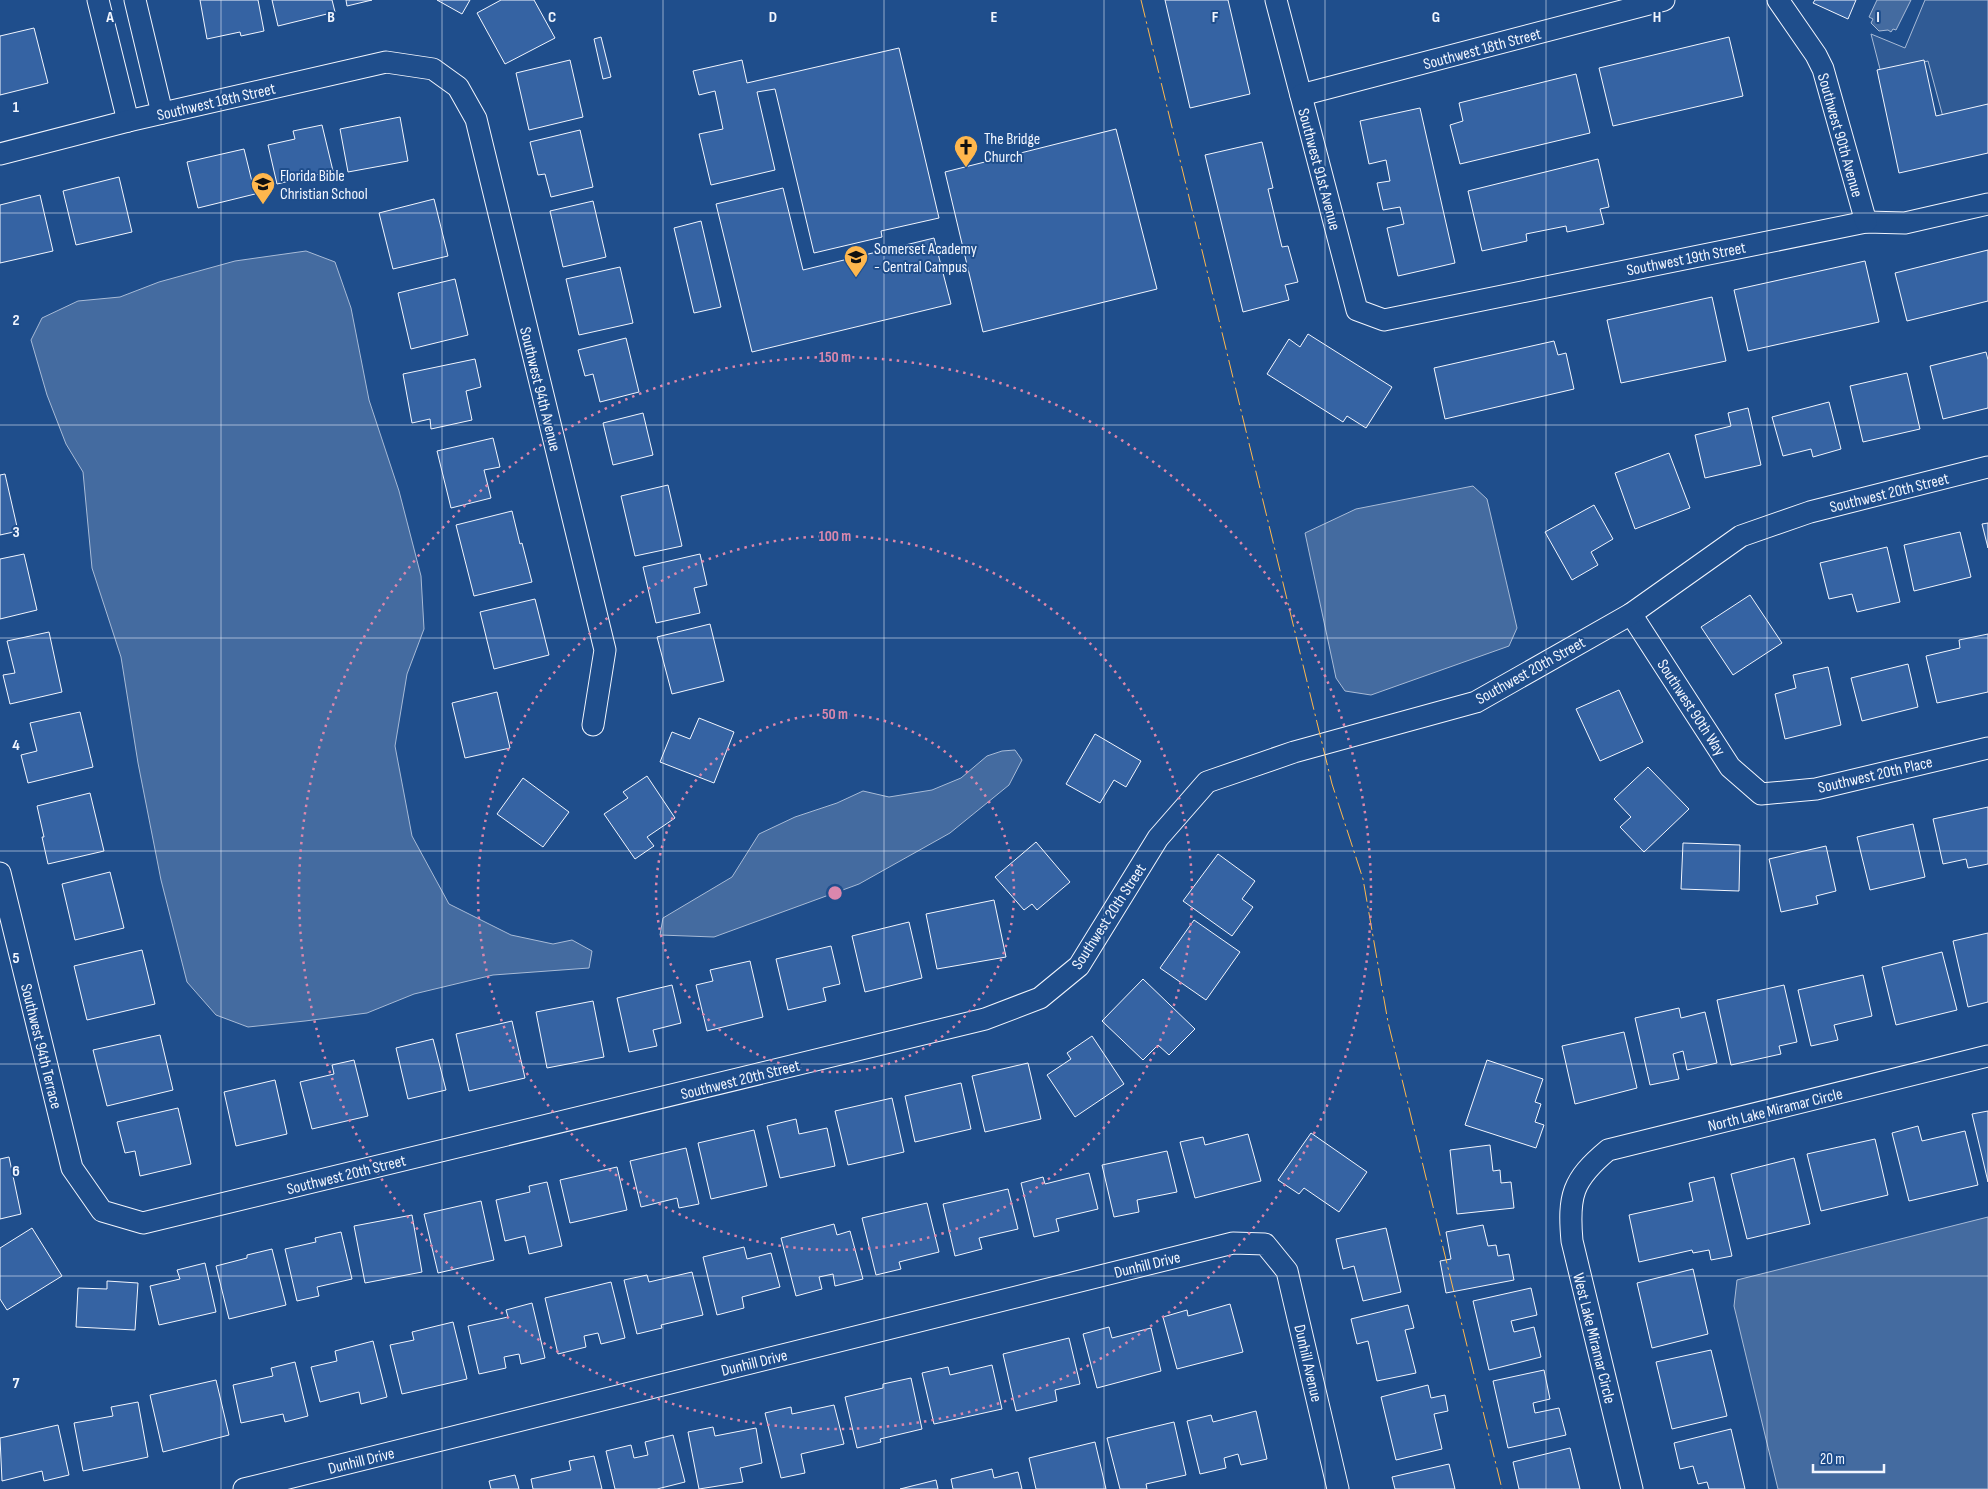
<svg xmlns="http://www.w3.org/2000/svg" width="1988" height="1489" font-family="'Sofia Sans Condensed',sans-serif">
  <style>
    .built { fill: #305b95; stroke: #a8bbd7 }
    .water { fill: #446ba0; stroke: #a8bbd7 }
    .building { fill: #3563a3; stroke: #f2f6ff }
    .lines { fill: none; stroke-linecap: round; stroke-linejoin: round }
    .street-casing { stroke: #f2f6ff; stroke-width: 23 }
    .street { stroke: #1f4e8c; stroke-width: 21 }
    .power { stroke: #ffb74d; stroke-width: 1; stroke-dasharray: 18 4 2.5 4; stroke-linecap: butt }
    .grid { fill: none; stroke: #f2f6ff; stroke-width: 1; stroke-opacity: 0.55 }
    .ring { fill: none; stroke: #da87ad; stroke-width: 2.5; stroke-dasharray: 2.5 5 }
    .labels { text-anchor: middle; stroke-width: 4; stroke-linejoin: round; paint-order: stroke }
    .street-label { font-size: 16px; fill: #f2f6ff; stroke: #1f4e8c }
    .poi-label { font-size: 16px; fill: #f2f6ff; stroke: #1f4e8c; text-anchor: start }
    .grid-label { font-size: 16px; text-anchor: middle; font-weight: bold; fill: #f2f6ff; stroke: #1f4e8c; stroke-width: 4; stroke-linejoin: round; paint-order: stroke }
    .centre { fill: #da87ad; stroke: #1f4e8c; stroke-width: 2.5 }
    .ring-label { font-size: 15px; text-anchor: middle; font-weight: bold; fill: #da87ad; stroke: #1f4e8c; stroke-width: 4; stroke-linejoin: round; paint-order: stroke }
  </style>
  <rect width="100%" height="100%" fill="#1f4e8c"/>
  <path class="built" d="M1925,0h63v106l-45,11 -15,-56 -47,12 -10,-39 34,14z"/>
  <g class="water">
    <path d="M1877,0h34l-15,30 -3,-1 -2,3 -3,-2 -9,1 -8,-8 2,-4 -4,-2z"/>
    <path d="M306,251l29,11 16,46 18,92 30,91 22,85 3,53 -17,45 -12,72 17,90 37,68 62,31 42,9 19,-4 20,11 -3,17 -96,7 -79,19 -47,19 -62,8 -57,6 -32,-12 -29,-33 -26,-102 -23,-117 -17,-106 -29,-89 -9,-96 -17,-28 -19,-49 -16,-55 11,-22 36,-17 42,-4 39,-15 76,-21z"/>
    <path d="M1473,486l14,13 30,129 -8,18 -138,49 -26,-4 -9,-13 -31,-145 51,-24z"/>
    <path d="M1015,750l7,10 -13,25 -59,48 -91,51 -145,53 -54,-2 3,-17 69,-41 27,-43 36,-17 42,-14 26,-12 26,6 43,-7 29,-12 26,-22 15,-5z"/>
    <path d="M1988,1217v272h-210l-44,-183 3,-26z"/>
  </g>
  <g class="building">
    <path d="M200,0h58l6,31 -23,5 -1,-4 -33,7z"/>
    <path d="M272,0h60l3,12 -57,14z"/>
    <path d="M346,0h26l-25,6z"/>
    <path d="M437,0h33l-8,14z"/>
    <path d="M501,0h33l21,38 -50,26 -28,-51z"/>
    <path d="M1165,0h63l22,94 -60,14z"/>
    <path d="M1815,0h41l-8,19 -35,-16z"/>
    <path d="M34,28l14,55 -48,12v-59z"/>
    <path d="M601,37l10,40 -8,2 -9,-40z"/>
    <path d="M1729,37l14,59 -130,30 -14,-58z"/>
    <path d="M899,48l40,170 -58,13 1,6 -68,16 -39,-164 -18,3 18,78 -64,15 -12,-51 24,-5 -8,-38 -16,4 -6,-24 49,-11 5,23z"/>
    <path d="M570,60l13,57 -54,13 -13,-57z"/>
    <path d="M1924,60l12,56 52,-12v49l-89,20 -22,-103z"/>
    <path d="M1576,74l14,59 -130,31 -10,-39 13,-4 -4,-18z"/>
    <path d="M1420,108l35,155 -57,13 -11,-48 17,-4 -4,-17 -17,3 -6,-27 13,-2 -4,-21 -17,4 -9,-43z"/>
    <path d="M400,117l8,44 -60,11 -8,-43z"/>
    <path d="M322,125l11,46 -56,13 -9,-39 27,-6 -2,-8z"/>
    <path d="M1116,129l41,160 -174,43 -38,-160z"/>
    <path d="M580,130l13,57 -42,10 -6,-23 -7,1 -8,-33z"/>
    <path d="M1262,142l11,46 -5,1 14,58 6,-1 10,36 -13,3 4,15 -46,12 -38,-157z"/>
    <path d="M244,149l11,45 -57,14 -11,-46z"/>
    <path d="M1598,159l11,48 -9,2 4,15 -37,8 -1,-6 -40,8 1,7 -45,10 -14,-60z"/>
    <path d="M119,177l13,55 -56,13 -13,-54z"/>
    <path d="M783,188l20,82 131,-32 17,66 -199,48 -36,-148z"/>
    <path d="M40,195l13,56 -53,12v-58z"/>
    <path d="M434,199l14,57 -55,13 -14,-56z"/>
    <path d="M593,201l13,56 -43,10 -13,-56z"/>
    <path d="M701,221l20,86 -27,6 -20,-85z"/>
    <path d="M1988,250v51l-81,20 -12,-48z"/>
    <path d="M1865,261l14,61 -131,29 -14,-61z"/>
    <path d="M620,267l13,56 -54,12 -13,-56z"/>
    <path d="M455,279l13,56 -57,14 -13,-56z"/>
    <path d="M1712,297l14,64 -105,22 -14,-63z"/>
    <path d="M1308,334l84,53 -26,41 -19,-12 -4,6 -76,-48 22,-35 11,8z"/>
    <path d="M626,338l13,54 -39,10 -7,-28 -8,2 -7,-26z"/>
    <path d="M1554,341l4,14 8,-2 8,36 -129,30 -11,-51z"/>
    <path d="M1986,352l2,8v48l-45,11 -13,-53z"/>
    <path d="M475,359l6,28 -15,4 6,29 -41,9 -1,-10 -18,4 -9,-49z"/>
    <path d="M1907,373l13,56 -57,13 -13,-56z"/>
    <path d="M1829,402l12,47 -28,8 -2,-8 -28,7 -11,-39z"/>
    <path d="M1748,408l13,57 -56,13 -10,-43 36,-9 -3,-13z"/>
    <path d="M643,413l10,42 -40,10 -10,-42z"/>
    <path d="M493,438l7,29 -16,3 7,28 -40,10 -14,-57z"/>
    <path d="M1669,453l21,55 -55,21 -20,-56z"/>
    <path d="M5,474l13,57 -18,4v-60z"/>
    <path d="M668,485l14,61 -47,10 -14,-60z"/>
    <path d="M1594,505l19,34 -22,13 7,13 -26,15 -27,-48z"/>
    <path d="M512,511l8,33 2,-1 10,39 -58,14 -18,-71z"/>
    <path d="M1988,523v25l-6,-24z"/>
    <path d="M1960,532l11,45 -57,14 -10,-46z"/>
    <path d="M1887,547l13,55 -43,10 -5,-18 -23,5 -9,-36z"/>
    <path d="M24,554l13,56 -37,9v-60z"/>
    <path d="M700,554l7,31 -13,3 6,25 -44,10 -13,-56z"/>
    <path d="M1750,595l32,48 -49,32 -32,-48z"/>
    <path d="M535,599l14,56 -55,14 -14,-57z"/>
    <path d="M710,624l14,57 -52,13 -15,-57z"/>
    <path d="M49,632l13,60 -52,12 -7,-29 12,-2 -8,-32z"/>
    <path d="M1988,634v58l-51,11 -11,-47 34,-8 -1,-8z"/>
    <path d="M1908,664l10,43 -56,14 -11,-43z"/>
    <path d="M1828,667l13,58 -56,14 -10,-45 21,-6 -3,-13z"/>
    <path d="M1619,690l24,52 -43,19 -24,-52z"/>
    <path d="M497,692l13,56 -45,10 -13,-55z"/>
    <path d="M80,712l13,55 -65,16 -7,-28 16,-4 -7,-28z"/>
    <path d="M699,718l35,14 -20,51 -54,-21 12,-30 18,7z"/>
    <path d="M1095,734l46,27 -15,26 -12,-7 -14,23 -34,-19z"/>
    <path d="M1648,767l41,42 -45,43 -24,-25 11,-10 -17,-18z"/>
    <path d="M647,776l28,42 -28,19 7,9 -19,13 -31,-45 24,-16 -5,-6z"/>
    <path d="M523,778l46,34 -26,35 -46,-33z"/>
    <path d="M90,793l14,58 -56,13 -6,-27h2l-7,-31z"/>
    <path d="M1988,807v57l-20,4 -2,-9 -23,5 -10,-45z"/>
    <path d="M1913,824l12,53 -55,13 -13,-53z"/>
    <path d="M1036,842l34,40 -33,28 -5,-6 -8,6 -29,-33z"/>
    <path d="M1683,843l57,2 -1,46 -58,-2z"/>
    <path d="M1826,846l10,45 -20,5 2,8 -37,8 -12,-53z"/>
    <path d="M1218,854l37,27 -13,18 11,8 -21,29 -49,-35z"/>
    <path d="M110,872l14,56 -49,12 -13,-56z"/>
    <path d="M994,900l12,57 -69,12 -11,-55z"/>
    <path d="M1194,920l46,32 -34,48 -46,-32z"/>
    <path d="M909,922l13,56 -57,14 -13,-56z"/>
    <path d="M1988,933v69l-20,5 -15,-66z"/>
    <path d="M831,946l9,38 -17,4 3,13 -38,9 -12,-51z"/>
    <path d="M142,950l13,54 -68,16 -13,-54z"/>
    <path d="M1942,952l15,58 -61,15 -14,-58z"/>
    <path d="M750,961l13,56 -56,14 -11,-46 17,-4 -3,-11z"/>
    <path d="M1863,975l9,41 -38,9 4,15 -27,6 -13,-56z"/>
    <path d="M1143,979l52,50 -26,26 -11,-10 -15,15 -41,-39z"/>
    <path d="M672,985l9,38 -28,7 4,16 -28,6 -12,-54z"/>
    <path d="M1784,985l13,57 -18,4 2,8 -50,11 -14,-65z"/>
    <path d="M593,1001l11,56 -57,11 -11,-56z"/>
    <path d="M1679,1008l2,10 24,-6 12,51 -30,7 -4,-19 -10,3 6,25 -29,6 -15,-67z"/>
    <path d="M512,1021l13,57 -56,13 -13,-57z"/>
    <path d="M1624,1032l13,56 -62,16 -13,-58z"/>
    <path d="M160,1035l13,55 -66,16 -14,-56z"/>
    <path d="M1092,1036l32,48 -49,33 -28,-42 24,-16 -4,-6z"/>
    <path d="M433,1039l13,51 -38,9 -12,-51z"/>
    <path d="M354,1060l14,56 -56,13 -12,-47 34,-8 -2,-9z"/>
    <path d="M1487,1060l56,19 -8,23 6,2 -6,18 9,3 -8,23 -71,-23z"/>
    <path d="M1028,1063l13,56 -56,13 -13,-56z"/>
    <path d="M275,1080l12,54 -51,12 -12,-54z"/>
    <path d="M961,1083l10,46 -56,13 -10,-46z"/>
    <path d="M892,1098l12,54 -56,13 -13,-54z"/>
    <path d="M178,1108l13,56 -51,12 -5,-25 -10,2 -8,-31z"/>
    <path d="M1988,1111v71l-16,-68z"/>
    <path d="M796,1119l3,15 28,-6 8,38 -55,12 -13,-52z"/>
    <path d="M1918,1126l4,15 43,-10 13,54 -69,16 -17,-68z"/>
    <path d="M754,1130l13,56 -56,13 -13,-56z"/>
    <path d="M1311,1133l56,39 -28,40 -35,-24 -5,6 -21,-14z"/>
    <path d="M1248,1134l13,47 -66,17 -15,-56 23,-5 2,8z"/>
    <path d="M1875,1139l13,56 -67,16 -14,-57z"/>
    <path d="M1490,1145l3,26 7,-1 1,13 10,-1 3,26 -57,6 -7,-64z"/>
    <path d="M686,1148l13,56 -20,4 -2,-10 -36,9 -11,-46z"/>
    <path d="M1167,1151l10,41 -40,8 2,12 -25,5 -12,-52z"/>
    <path d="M9,1157l12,57 -21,5v-60z"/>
    <path d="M1794,1158l16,66 -63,15 -16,-65z"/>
    <path d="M617,1167l10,43 -57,13 -10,-43z"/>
    <path d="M1089,1173l9,36 -42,10 3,12 -25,6 -13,-54 22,-6 2,7z"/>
    <path d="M1714,1177l18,79 -21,4 -2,-10 -16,3 -1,-3 -53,12 -10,-47 64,-14 -4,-18z"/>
    <path d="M547,1182l15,64 -33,8 -4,-18 -20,5 -9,-41 34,-8 -1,-6z"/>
    <path d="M1008,1189l10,40 -39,9 3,11 -27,7 -12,-52z"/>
    <path d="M481,1201l13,59 -56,13 -14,-59z"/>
    <path d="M927,1203l12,49 -40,10 2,7 -25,6 -14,-57z"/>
    <path d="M412,1215l10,57 -57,11 -11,-57z"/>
    <path d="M834,1224l3,11 13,-4 13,48 -28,7 -2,-12 -14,3 3,12 -26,7 -15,-58z"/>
    <path d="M1483,1225l5,21 8,-1 2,11 11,-2 5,26 -68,13 -6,-32 11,-2 -5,-27z"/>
    <path d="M32,1228l30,48 -55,34 -7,-11v-51z"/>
    <path d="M1386,1228l15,64 -38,9 -9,-35 -11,3 -7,-30z"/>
    <path d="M341,1232l11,47 -35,8 2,9 -22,5 -12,-52 31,-7 -1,-4z"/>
    <path d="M744,1247l3,12 24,-6 9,34 -38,10 2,11 -27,7 -14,-58z"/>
    <path d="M272,1249l14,56 -57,14 -13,-53 31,-8v-3z"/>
    <path d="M205,1263l11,49 -57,13 -9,-39 30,-7 -3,-9z"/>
    <path d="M1693,1269l15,65 -56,14 -15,-65z"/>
    <path d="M692,1272l11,43 -42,10 1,3 -25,6 -13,-54 23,-5 2,7z"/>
    <path d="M107,1281l31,2 -3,47 -59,-3 2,-39 29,1z"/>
    <path d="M611,1282l14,56 -24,6 -3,-11 -14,3 2,11 -28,7 -13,-56z"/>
    <path d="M1531,1288l6,27 -26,6 3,11 20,-5 7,30 -52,13 -16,-69z"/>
    <path d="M532,1303l13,55 -24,6 -2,-10 -15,3 2,11 -27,6 -11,-48 40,-9 -2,-7z"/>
    <path d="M1230,1304l13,48 -66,17 -14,-52 24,-7 1,6z"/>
    <path d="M1408,1305l6,23 -9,2 11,43 -39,8 -9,-40 -11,3 -6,-25z"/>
    <path d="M453,1322l14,57 -65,15 -12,-49 24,-5 -2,-8z"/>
    <path d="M1109,1327l3,11 39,-10 10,43 -64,17 -14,-54z"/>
    <path d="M1069,1338l11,46 -25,6 2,11 -41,10 -13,-57z"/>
    <path d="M373,1341l14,56 -26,7 -2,-12 -39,10 -9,-35 26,-6 -2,-10z"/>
    <path d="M1711,1350l16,66 -55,13 -16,-67z"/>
    <path d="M295,1362l13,54 -23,6 -2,-8 -42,9 -8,-38 40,-9 -2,-8z"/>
    <path d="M992,1365l10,44 -68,15 -12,-51 26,-6 2,8z"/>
    <path d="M1544,1370l6,29 -17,4 2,10 24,-5 7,27 -58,13 -15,-67z"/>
    <path d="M911,1378l11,51 -42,10 1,3 -24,6 -12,-51 38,-9v-4z"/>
    <path d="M216,1380l13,55 -66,17 -13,-57z"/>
    <path d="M1428,1385l3,13 14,-3 3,16 -14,3 8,35 -46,11 -15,-63z"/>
    <path d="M138,1402l10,55 -65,14 -9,-48 39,-7 -2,-9z"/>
    <path d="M834,1405l10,39 -43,10 4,19 -24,5 -16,-65 26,-6 1,7z"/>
    <path d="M1256,1411l11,48 -26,6 -3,-11 -14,4 2,10 -26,6 -13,-53 24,-6 2,7z"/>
    <path d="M1174,1422l12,53 -40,9 1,5h-27l-13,-51z"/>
    <path d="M58,1425l11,50 -25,6 -2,-10 -40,10 -2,-43z"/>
    <path d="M713,1427l2,9 41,-8 6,35 -22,5 3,14 -44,7 -11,-57z"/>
    <path d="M1731,1429l14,60h-36l-2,-7 -9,2 -5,-18 -13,3 -6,-26z"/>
    <path d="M673,1435l12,47 -28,7h-42l-9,-38 25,-6 3,13 14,-3 -3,-13z"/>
    <path d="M1095,1442l11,47h-70l-7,-31z"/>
    <path d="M1570,1448l10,41h-61l-6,-27z"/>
    <path d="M594,1456l8,33h-69l-2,-10 40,-9 -2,-9z"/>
    <path d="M1449,1464l6,25h-60l-3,-12z"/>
    <path d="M992,1469l2,9 24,-6 4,17h-69l-2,-10z"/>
    <path d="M515,1475l4,14h-28l-2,-8z"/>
    <path d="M936,1480l2,9h-38z"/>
  </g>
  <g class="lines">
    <g class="street-casing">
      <g id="street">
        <path d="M98,0l30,121"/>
        <path d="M135,0l27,113"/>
        <path d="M1276,0l81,310 27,10 482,-98 39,1 83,-19"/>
        <path d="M1778,0l38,55 7,14 43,153"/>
        <path d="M1301,95l363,-95"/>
        <path d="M0,154l128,-33 258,-59 47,7 25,18 18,32 129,531 -12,75"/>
        <path d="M1631,614l99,153 31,27 55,-5 172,-41"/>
        <path d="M0,873l72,295 30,43 41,12 842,-204 55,-21 39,-32 79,-128 49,-56 87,-30 182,-50 155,-88 110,-78 69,-24 178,-45"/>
        <path d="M244,1489l989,-246 32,1 22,27 51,218"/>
        <path d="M1632,1489l-60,-248c-4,-45 0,-61 36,-91l380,-94"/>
      </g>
    </g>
    <use href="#street" class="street"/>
    <path class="power" d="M1141,0l191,784 31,95 25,143 114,467"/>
  </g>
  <path class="grid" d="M221,0v1489M442,0v1489M663,0v1489M884,0v1489M1104,0v1489M1325,0v1489M1546,0v1489M1767,0v1489M0,213h1988M0,425h1988M0,638h1988M0,851h1988M0,1064h1988M0,1276h1988"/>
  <g class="ring">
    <circle cx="835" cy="893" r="179"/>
    <circle cx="835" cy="893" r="357"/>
    <circle cx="835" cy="893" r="536"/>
  </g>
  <defs>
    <g id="church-pin" transform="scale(1.25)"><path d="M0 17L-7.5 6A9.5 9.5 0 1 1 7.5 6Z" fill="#ffb74d" stroke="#1f4e8c"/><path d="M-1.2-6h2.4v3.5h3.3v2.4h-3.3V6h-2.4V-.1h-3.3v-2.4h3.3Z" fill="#111"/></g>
    <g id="school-pin" transform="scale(1.25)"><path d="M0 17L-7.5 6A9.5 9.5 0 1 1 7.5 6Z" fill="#ffb74d" stroke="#1f4e8c"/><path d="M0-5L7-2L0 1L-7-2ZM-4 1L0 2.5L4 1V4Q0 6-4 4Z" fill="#111"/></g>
  </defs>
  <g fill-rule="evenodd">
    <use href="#church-pin" x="966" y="147"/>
    <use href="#school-pin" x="263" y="184"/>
    <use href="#school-pin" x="856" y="257"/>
  </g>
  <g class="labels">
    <g class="street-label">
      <text transform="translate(1482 48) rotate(-15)" y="6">Southwest 18th Street</text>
      <text transform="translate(216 101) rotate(-13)" y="6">Southwest 18th Street</text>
      <text transform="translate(1841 135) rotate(74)" y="6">Southwest 90th Avenue</text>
      <text transform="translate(1320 169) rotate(75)" y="6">Southwest 91st Avenue</text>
      <text transform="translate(1686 258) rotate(-11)" y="6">Southwest 19th Street</text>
      <text transform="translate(541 389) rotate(76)" y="6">Southwest 94th Avenue</text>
      <text transform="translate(1889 492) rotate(-14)" y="6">Southwest 20th Street</text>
      <text transform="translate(1530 670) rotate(-29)" y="6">Southwest 20th Street</text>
      <text transform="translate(1692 707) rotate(57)" y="6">Southwest 90th Way</text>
      <text transform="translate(1875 774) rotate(-13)" y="6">Southwest 20th Place</text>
      <text transform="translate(1108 916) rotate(-57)" y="6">Southwest 20th Street</text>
      <text transform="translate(42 1046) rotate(76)" y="6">Southwest 94th Terrace</text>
      <text transform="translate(740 1079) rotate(-14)" y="6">Southwest 20th Street</text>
      <text transform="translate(1775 1109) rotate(-14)" y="6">North Lake Miramar Circle</text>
      <text transform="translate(346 1174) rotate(-14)" y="6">Southwest 20th Street</text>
      <text transform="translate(1147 1264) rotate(-14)" y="6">Dunhill Drive</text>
      <text transform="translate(1595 1338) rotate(76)" y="6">West Lake Miramar Circle</text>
      <text transform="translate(754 1362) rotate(-14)" y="6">Dunhill Drive</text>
      <text transform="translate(1309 1363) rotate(77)" y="6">Dunhill Avenue</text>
      <text transform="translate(361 1460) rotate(-14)" y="6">Dunhill Drive</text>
    </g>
    <g class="poi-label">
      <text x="984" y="144">The Bridge<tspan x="984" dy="18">Church</tspan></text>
      <text x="280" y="181">Florida Bible<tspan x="280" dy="18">Christian School</tspan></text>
      <text x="874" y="254">Somerset Academy<tspan x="874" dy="18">- Central Campus</tspan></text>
    </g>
  </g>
  <g class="grid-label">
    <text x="110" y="22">A</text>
    <text x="331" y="22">B</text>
    <text x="552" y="22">C</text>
    <text x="773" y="22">D</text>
    <text x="994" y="22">E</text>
    <text x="1215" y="22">F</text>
    <text x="1436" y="22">G</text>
    <text x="1657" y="22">H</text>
    <text x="1878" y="22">I</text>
    <text x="16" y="112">1</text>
    <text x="16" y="325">2</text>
    <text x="16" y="537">3</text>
    <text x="16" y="750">4</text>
    <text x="16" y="963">5</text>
    <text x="16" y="1176">6</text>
    <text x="16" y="1388">7</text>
  </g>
  <circle cx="835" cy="893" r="8" class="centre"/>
  <g class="ring-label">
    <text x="835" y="362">150 m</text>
    <text x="835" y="541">100 m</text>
    <text x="835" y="719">50 m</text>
  </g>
  <path d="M1813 1464v8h71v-8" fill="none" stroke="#f2f6ff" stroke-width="2.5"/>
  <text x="1820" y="1464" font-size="15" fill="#f2f6ff" stroke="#1f4e8c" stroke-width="4" paint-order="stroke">20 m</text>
</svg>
